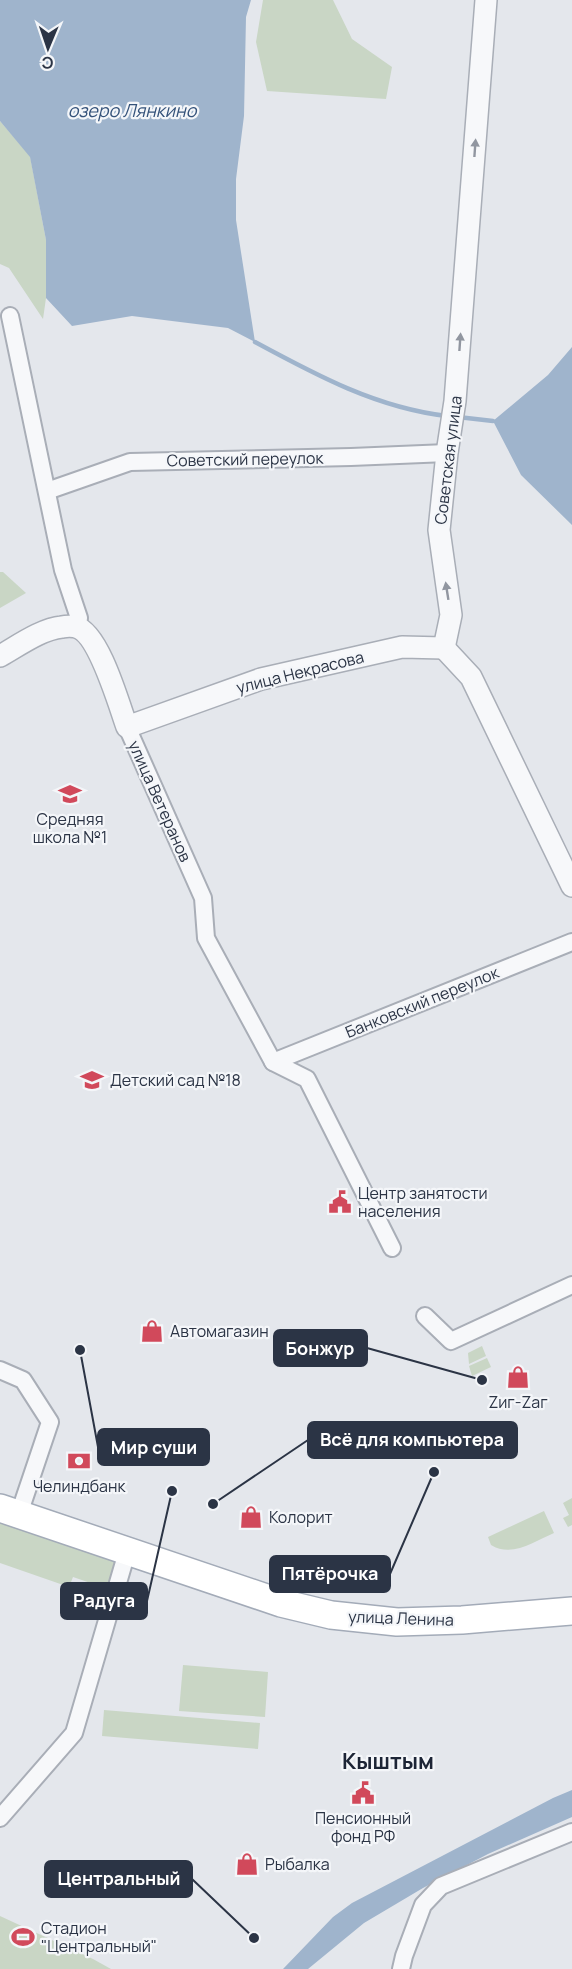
<svg xmlns="http://www.w3.org/2000/svg" width="572" height="1969" font-family="Manrope,sans-serif">
  <style>
    .green { fill: #c9d6c5 }
    .water { fill: #9fb4cc }
    .lines { fill: none; stroke-linecap: round; stroke-linejoin: round }
    .stream { stroke: #9fb4cc; stroke-width: 4.5 }
    .minor-casing { stroke: #a9aeb7; stroke-width: 20 }
    .tertiary-casing { stroke: #a9aeb7; stroke-width: 24 }
    .primary-casing { stroke: #a3abb8; stroke-width: 30 }
    .minor { stroke: #f7f8fa; stroke-width: 16 }
    .tertiary { stroke: #f7f8fa; stroke-width: 21 }
    .primary { stroke: #fff; stroke-width: 27 }
    .oneway { fill: #9196a0 }
    .labels { text-anchor: middle; stroke-width: 4.5; stroke-linejoin: round; paint-order: stroke }
    .street-label { font-size: 16px; fill: #2b3445; stroke: #f4f6f9 }
    .poi-label { font-size: 16px; fill: #2b3445; stroke: #f4f6f9; text-anchor: start }
    .water-label { font-size: 18px; font-style: italic; fill: #34527a; stroke: #f4f6f9 }
    .district-label { font-size: 22px; font-weight: bold; fill: #1d2536; stroke: #f4f6f9 }
    .leader { fill: none; stroke: #2b3445; stroke-width: 2 }
    .callout-dot { fill: #2b3445; stroke: #f4f6f9; stroke-width: 2 }
    .callout { fill: #2b3445; stroke: #2b3445; stroke-width: 2 }
    .callout-label { font-size: 18px; text-anchor: middle; font-weight: bold; fill: #fff }
  </style>
  <rect width="100%" height="100%" fill="#e4e7ec"/>
  <g class="green">
    <path d="M263,0h70l19,39 40,28 -6,32 -119,-8 -11,-49z"/>
    <path d="M0,121l30,35 16,84v58l-3,21 -34,-51 -9,-4z"/>
    <path d="M0,572h3l23,21 -26,15z"/>
    <path d="M482,1346l4,10 -17,8 -1,-11z"/>
    <path d="M487,1358l4,9 -19,9 -3,-10z"/>
    <path d="M572,1498v27l-4,2 -5,-9 6,-3 -6,-12z"/>
    <path d="M544,1511l10,22c-19,8 -42,25 -63,12l-3,-8z"/>
    <path d="M0,1517l110,39 6,10 -5,24 -38,-13 -4,10 -69,-24z"/>
    <path d="M183,1665l85,7 -3,45 -86,-6z"/>
    <path d="M104,1710l156,13 -2,26 -156,-13z"/>
    <path d="M0,1916l93,43 18,10h-111z"/>
  </g>
  <g class="water">
    <path d="M0,0h251l-5,17 -2,99 -8,63v41l19,122 -27,-14 -96,-12 -60,10 -26,-28v-58l-16,-83 -30,-36z"/>
    <path d="M572,347v178l-51,-50 -28,-54 55,-46z"/>
    <path d="M572,1790v27l-84,37 -65,34 -59,35 -56,46h-25l50,-52 19,-14 201,-105z"/>
  </g>
  <g class="lines">
    <g class="stream">
      <path d="M255,342c61,33 122,66 192,74"/>
      <path d="M458,417l35,4"/>
    </g>
    <g class="minor-casing">
      <g id="minor">
        <path d="M10,316l53,254 16,48 -2,9"/>
        <path d="M47,491l83,-29 221,-5 96,-4"/>
        <path d="M127,727l76,171 3,40 67,124 34,17 85,169"/>
        <path d="M273,1062l299,-120"/>
        <path d="M425,1316l26,25 121,-56"/>
        <path d="M0,1370l23,10 27,42 -31,92"/>
        <path d="M0,1818l74,-85 53,-181"/>
        <path d="M401,1969l3,-13 19,-51 18,-19 131,-54"/>
      </g>
    </g>
    <g class="tertiary-casing">
      <g id="tertiary">
        <path d="M444,648l7,-33 -12,-85 8,-77 8,-52 31,-401"/>
        <path d="M444,648l27,29 101,209"/>
        <path d="M0,656c18,-10 41,-27 62,-29 4,-1 11,-1 14,0 23,6 43,78 51,100l134,-48 141,-32 42,1"/>
      </g>
    </g>
    <g class="primary-casing">
      <path id="primary" d="M0,1508l281,95 50,12 66,7 65,-2 110,-9"/>
    </g>
    <use href="#minor" class="minor"/>
    <use href="#tertiary" class="tertiary"/>
    <use href="#primary" class="primary"/>
  </g>
  <defs><path id="oneway-solid" d="M-6-.8H1V-3.2L6.5 0L1 3.2V.8H-6Z" transform="scale(1.5)"/></defs>
  <g class="oneway">
    <use href="#oneway-solid" transform="translate(475 148) rotate(-86)"/>
    <use href="#oneway-solid" transform="translate(460 342) rotate(-86)"/>
    <use href="#oneway-solid" transform="translate(447 591) rotate(-99)"/>
  </g>
  <defs>
    <g id="school-bare" transform="scale(1.8)"><path d="M0-5L7-2L0 1L-7-2ZM-4 1L0 2.5L4 1V4Q0 6-4 4Z" fill="#d1495b" stroke="#f4f6f9" stroke-width="2.5" paint-order="stroke"/></g>
    <g id="civic-bare" transform="scale(1.8)"><path d="M-.6-6.5H3V-4.5H.6V-3L4-1V1h2V6H-6V1h2V-1L-.6-3ZM-1.2 2.5V6h2.4V2.5Z" fill="#d1495b" stroke="#f4f6f9" stroke-width="2.5" paint-order="stroke"/></g>
    <g id="shop-bare" transform="scale(1.8)"><path d="M-5-2.5h2.3a2.7 3.5 0 0 1 5.4 0H5L5.5 6h-11ZM-1.5-2.5h3a1.5 2.3 0 0 0-3 0Z" fill="#d1495b" stroke="#f4f6f9" stroke-width="2.5" paint-order="stroke"/></g>
    <g id="bank-bare" transform="scale(1.8)"><path d="M-6-4H6V4H-6ZM0-2.3a2.3 2.3 0 1 0 0 4.6a2.3 2.3 0 1 0 0-4.6Z" fill="#d1495b" stroke="#f4f6f9" stroke-width="2.5" paint-order="stroke"/></g>
    <g id="stadium-bare" transform="scale(1.8)"><path d="M0-5a6.5 5 0 1 0 0 10a6.5 5 0 1 0 0-10ZM-3.5-1.8h7v3.6h-7Z" fill="#d1495b" stroke="#f4f6f9" stroke-width="2.5" paint-order="stroke"/></g>
  </defs>
  <g fill-rule="evenodd">
    <use href="#school-bare" x="70" y="794"/>
    <use href="#school-bare" x="92" y="1080"/>
    <use href="#civic-bare" x="340" y="1202"/>
    <use href="#shop-bare" x="152" y="1331"/>
    <use href="#shop-bare" x="518" y="1377"/>
    <use href="#bank-bare" x="79" y="1461"/>
    <use href="#shop-bare" x="251" y="1517"/>
    <use href="#civic-bare" x="363" y="1793"/>
    <use href="#shop-bare" x="247" y="1864"/>
    <use href="#stadium-bare" x="23" y="1937"/>
  </g>
  <g class="labels">
    <g class="street-label">
      <text transform="translate(245 459) rotate(-1)" y="6">Советский переулок</text>
      <text transform="translate(448 460) rotate(-83)" y="6">Советская улица</text>
      <text transform="translate(300 672) rotate(-14)" y="6">улица Некрасова</text>
      <text transform="translate(160 801) rotate(66)" y="6">улица Ветеранов</text>
      <text transform="translate(422 1002) rotate(-22)" y="6">Банковский переулок</text>
      <text transform="translate(401 1618) rotate(2)" y="6">улица Ленина</text>
    </g>
    <g class="poi-label">
      <text x="70" y="825" text-anchor="middle">Средняя<tspan x="70" dy="18">школа №1</tspan></text>
      <text x="110" y="1086">Детский сад №18</text>
      <text x="358" y="1199">Центр занятости<tspan x="358" dy="18">населения</tspan></text>
      <text x="170" y="1337">Автомагазин</text>
      <text x="518" y="1408" text-anchor="middle">Zиг-Zаг</text>
      <text x="79" y="1492" text-anchor="middle">Челиндбанк</text>
      <text x="269" y="1523">Колорит</text>
      <text x="363" y="1824" text-anchor="middle">Пенсионный<tspan x="363" dy="18">фонд РФ</tspan></text>
      <text x="265" y="1870">Рыбалка</text>
      <text x="41" y="1934">Стадион<tspan x="41" dy="18">"Центральный"</tspan></text>
    </g>
    <g class="water-label">
      <text x="132" y="117">озеро Лянкино</text>
    </g>
    <g class="district-label">
      <text x="388" y="1769">Кыштым</text>
    </g>
  </g>
  <path class="leader" d="M482 1380L367 1348M213 1504L308 1440M80 1350L98 1447M434 1472L390 1574M172 1491L147 1601M254 1938L192 1879"/>
  <g class="callout-dot">
    <circle cx="482" cy="1380" r="6"/>
    <circle cx="213" cy="1504" r="6"/>
    <circle cx="80" cy="1350" r="6"/>
    <circle cx="434" cy="1472" r="6"/>
    <circle cx="172" cy="1491" r="6"/>
    <circle cx="254" cy="1938" r="6"/>
  </g>
  <g class="callout">
    <rect x="274" y="1330" width="93" height="36" rx="6"/>
    <rect x="308" y="1422" width="209" height="36" rx="6"/>
    <rect x="98" y="1429" width="111" height="36" rx="6"/>
    <rect x="270" y="1556" width="120" height="36" rx="6"/>
    <rect x="61" y="1583" width="86" height="36" rx="6"/>
    <rect x="45" y="1861" width="147" height="36" rx="6"/>
  </g>
  <g class="callout-label">
    <text x="320" y="1355">Бонжур</text>
    <text x="412" y="1446">Всё для компьютера</text>
    <text x="154" y="1454">Мир суши</text>
    <text x="330" y="1580">Пятёрочка</text>
    <text x="104" y="1607">Радуга</text>
    <text x="119" y="1885">Центральный</text>
  </g>
  <g transform="translate(48 48) rotate(182)" stroke="#f4f6f9" stroke-width="4.5" paint-order="stroke">
  <path d="M0-4.5L10 22L0 15L-10 22Z" fill="#2b3445"/>
  <text y="-9" font-size="16" font-weight="bold" text-anchor="middle" fill="#2b3445">С</text>
  </g>
</svg>
